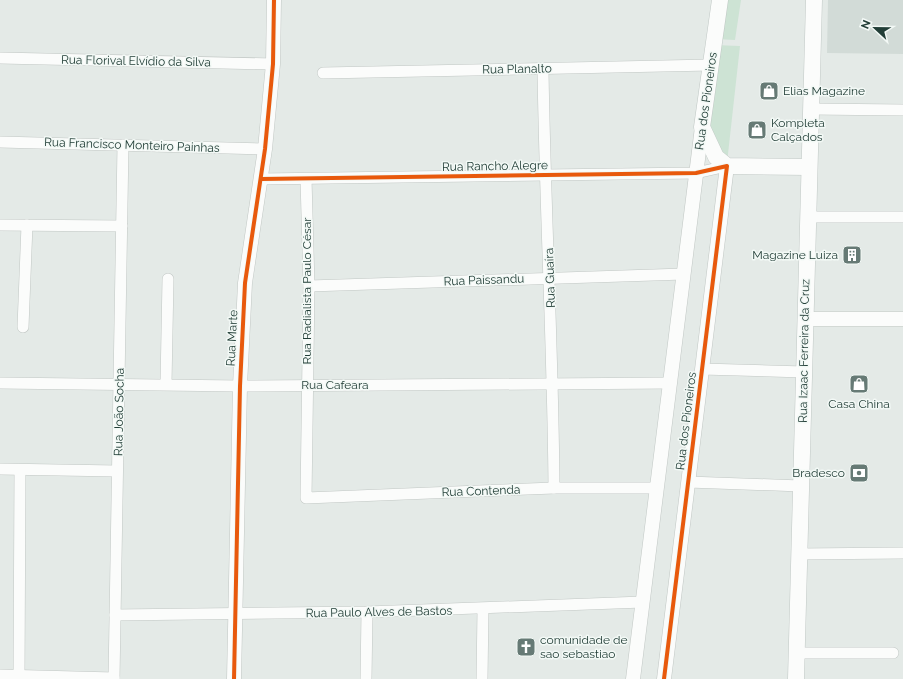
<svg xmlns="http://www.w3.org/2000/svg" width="903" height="679" font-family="Raleway,sans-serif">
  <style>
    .built { fill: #d2dbd7 }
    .green { fill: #cde3d4 }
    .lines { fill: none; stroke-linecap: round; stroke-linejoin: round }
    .minor-casing { stroke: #c1c7c4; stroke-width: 12 }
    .tertiary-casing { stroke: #c1c7c4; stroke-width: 15 }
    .secondary-casing { stroke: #c0c8c5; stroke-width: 17 }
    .minor { stroke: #fbfcfb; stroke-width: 11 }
    .tertiary { stroke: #fbfcfb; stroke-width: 14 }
    .secondary { stroke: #fbfcfb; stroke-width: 16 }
    .cycleway-casing { stroke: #f3f9f6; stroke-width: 6 }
    .cycleway { stroke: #e8590c; stroke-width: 4 }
    .labels { text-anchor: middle; stroke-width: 3; stroke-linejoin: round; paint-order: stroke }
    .street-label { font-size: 12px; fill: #223e37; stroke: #f3f9f6 }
    .poi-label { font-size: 12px; fill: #223e37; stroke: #f3f9f6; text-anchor: start }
  </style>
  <rect width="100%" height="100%" fill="#e4eae7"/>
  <path class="built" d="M828,0h75v54l-76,-1z"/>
  <g class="green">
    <path d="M720,0h21l-6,40 -20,-1z"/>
    <path d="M714,45l26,1 -13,117 -24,-37z"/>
  </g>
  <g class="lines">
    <g class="minor-casing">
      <g id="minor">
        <path d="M0,58l273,6"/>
        <path d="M543,69c2,140 10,279 11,419"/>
        <path d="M323,73l388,-8"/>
        <path d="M811,109l92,1"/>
        <path d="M0,142l265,7"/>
        <path d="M261,179l435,-6 31,-7"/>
        <path d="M306,179l3,107 -3,212 248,-10h103"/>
        <path d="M808,217h95"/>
        <path d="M0,225l122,1"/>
        <path d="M309,286l375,-12"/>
        <path d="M23,327l4,-102"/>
        <path d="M702,369l102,3"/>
        <path d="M0,383l240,3 431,-3"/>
        <path d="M166,384l2,-105"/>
        <path d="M0,469l117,2"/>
        <path d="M688,482l113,4"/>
        <path d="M799,554l104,-1"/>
        <path d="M115,615l252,-3 276,-10"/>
        <path d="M797,653h96"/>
        <path d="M0,675l114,3"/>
        <path d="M19,679l1,-209"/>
        <path d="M114,679l9,-534"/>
        <path d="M366,679l1,-67"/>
        <path d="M482,679l1,-70"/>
      </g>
    </g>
    <g class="tertiary-casing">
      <g id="tertiary">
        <path d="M805,319h98"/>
        <path d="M234,679l6,-293 5,-103 20,-134 8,-85 1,-64"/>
        <path d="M633,679l69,-552"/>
        <path d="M664,679l63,-513"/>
      </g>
    </g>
    <g class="secondary-casing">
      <g id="secondary">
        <path d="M720,0l-18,127 14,30 11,9 82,1"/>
        <path d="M796,679l18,-679"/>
      </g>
    </g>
    <use href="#minor" class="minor"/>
    <use href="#tertiary" class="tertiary"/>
    <use href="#secondary" class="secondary"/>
    <g class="cycleway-casing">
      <g id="cycleway">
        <path d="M261,179l435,-6 31,-7 -63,513"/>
        <path d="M234,679l6,-293 5,-103 20,-134 8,-85 1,-64"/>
      </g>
    </g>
    <use href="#cycleway" class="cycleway"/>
  </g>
  <defs>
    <g id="shop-square" transform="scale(1)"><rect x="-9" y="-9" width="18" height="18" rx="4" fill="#667a75" stroke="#f3f9f6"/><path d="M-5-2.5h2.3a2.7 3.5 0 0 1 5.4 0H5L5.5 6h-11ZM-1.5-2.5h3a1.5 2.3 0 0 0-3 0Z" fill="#fff"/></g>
    <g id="building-square" transform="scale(1)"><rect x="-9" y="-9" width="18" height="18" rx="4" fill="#667a75" stroke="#f3f9f6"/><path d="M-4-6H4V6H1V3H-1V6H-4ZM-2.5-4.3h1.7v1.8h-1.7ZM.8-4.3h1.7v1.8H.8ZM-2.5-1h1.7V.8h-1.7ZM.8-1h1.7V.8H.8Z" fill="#fff"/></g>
    <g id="bank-square" transform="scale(1)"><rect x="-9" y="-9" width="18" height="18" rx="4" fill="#667a75" stroke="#f3f9f6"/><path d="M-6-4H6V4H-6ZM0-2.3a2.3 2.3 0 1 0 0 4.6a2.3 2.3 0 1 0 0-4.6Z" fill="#fff"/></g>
    <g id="church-square" transform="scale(1)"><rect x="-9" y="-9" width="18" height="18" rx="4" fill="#667a75" stroke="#f3f9f6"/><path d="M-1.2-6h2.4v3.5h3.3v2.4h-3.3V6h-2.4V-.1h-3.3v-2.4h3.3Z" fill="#fff"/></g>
  </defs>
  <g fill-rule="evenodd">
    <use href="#shop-square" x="769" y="91"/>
    <use href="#shop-square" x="757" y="130"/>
    <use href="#building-square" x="852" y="255"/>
    <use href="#shop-square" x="859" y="384"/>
    <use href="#bank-square" x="859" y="473"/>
    <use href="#church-square" x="526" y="647"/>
  </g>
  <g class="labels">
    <g class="street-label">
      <text transform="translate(136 61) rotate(1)" y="4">Rua Florival Elvídio da Silva</text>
      <text transform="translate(517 69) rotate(-1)" y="4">Rua Planalto</text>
      <text transform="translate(706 101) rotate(-82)" y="4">Rua dos Pioneiros</text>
      <text transform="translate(132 145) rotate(2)" y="4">Rua Francisco Monteiro Painhas</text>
      <text transform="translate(495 166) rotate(-1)" y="4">Rua Rancho Alegre</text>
      <text transform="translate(550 278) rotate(-92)" y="4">Rua Guaíra</text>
      <text transform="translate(484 280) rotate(-2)" y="4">Rua Paissandu</text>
      <text transform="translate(307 291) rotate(-90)" y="4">Rua Radialista Paulo César</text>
      <text transform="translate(232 338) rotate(-87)" y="4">Rua Marte</text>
      <text transform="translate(804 351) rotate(-89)" y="4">Rua Izaac Ferreira da Cruz</text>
      <text x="335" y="389">Rua Cafeara</text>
      <text transform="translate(119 412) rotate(-89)" y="4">Rua João Socha</text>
      <text transform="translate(686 421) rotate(-83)" y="4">Rua dos Pioneiros</text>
      <text transform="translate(481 491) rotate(-2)" y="4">Rua Contenda</text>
      <text transform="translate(379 612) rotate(-1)" y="4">Rua Paulo Alves de Bastos</text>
    </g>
    <g class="poi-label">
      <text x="783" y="95">Elias Magazine</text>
      <text x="771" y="127">Kompleta<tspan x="771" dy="14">Calçados</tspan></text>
      <text x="838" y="259" text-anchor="end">Magazine Luiza</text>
      <text x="859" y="408" text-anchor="middle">Casa China</text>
      <text x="845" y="477" text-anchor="end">Bradesco</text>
      <text x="540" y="644">comunidade de<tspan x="540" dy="14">sao sebastiao</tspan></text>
    </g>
  </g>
  <g transform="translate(875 28) rotate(292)" stroke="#f3f9f6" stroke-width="3" paint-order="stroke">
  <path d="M0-3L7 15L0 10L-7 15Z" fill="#223e37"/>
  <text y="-6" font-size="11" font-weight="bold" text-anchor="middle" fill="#223e37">N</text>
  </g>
</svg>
